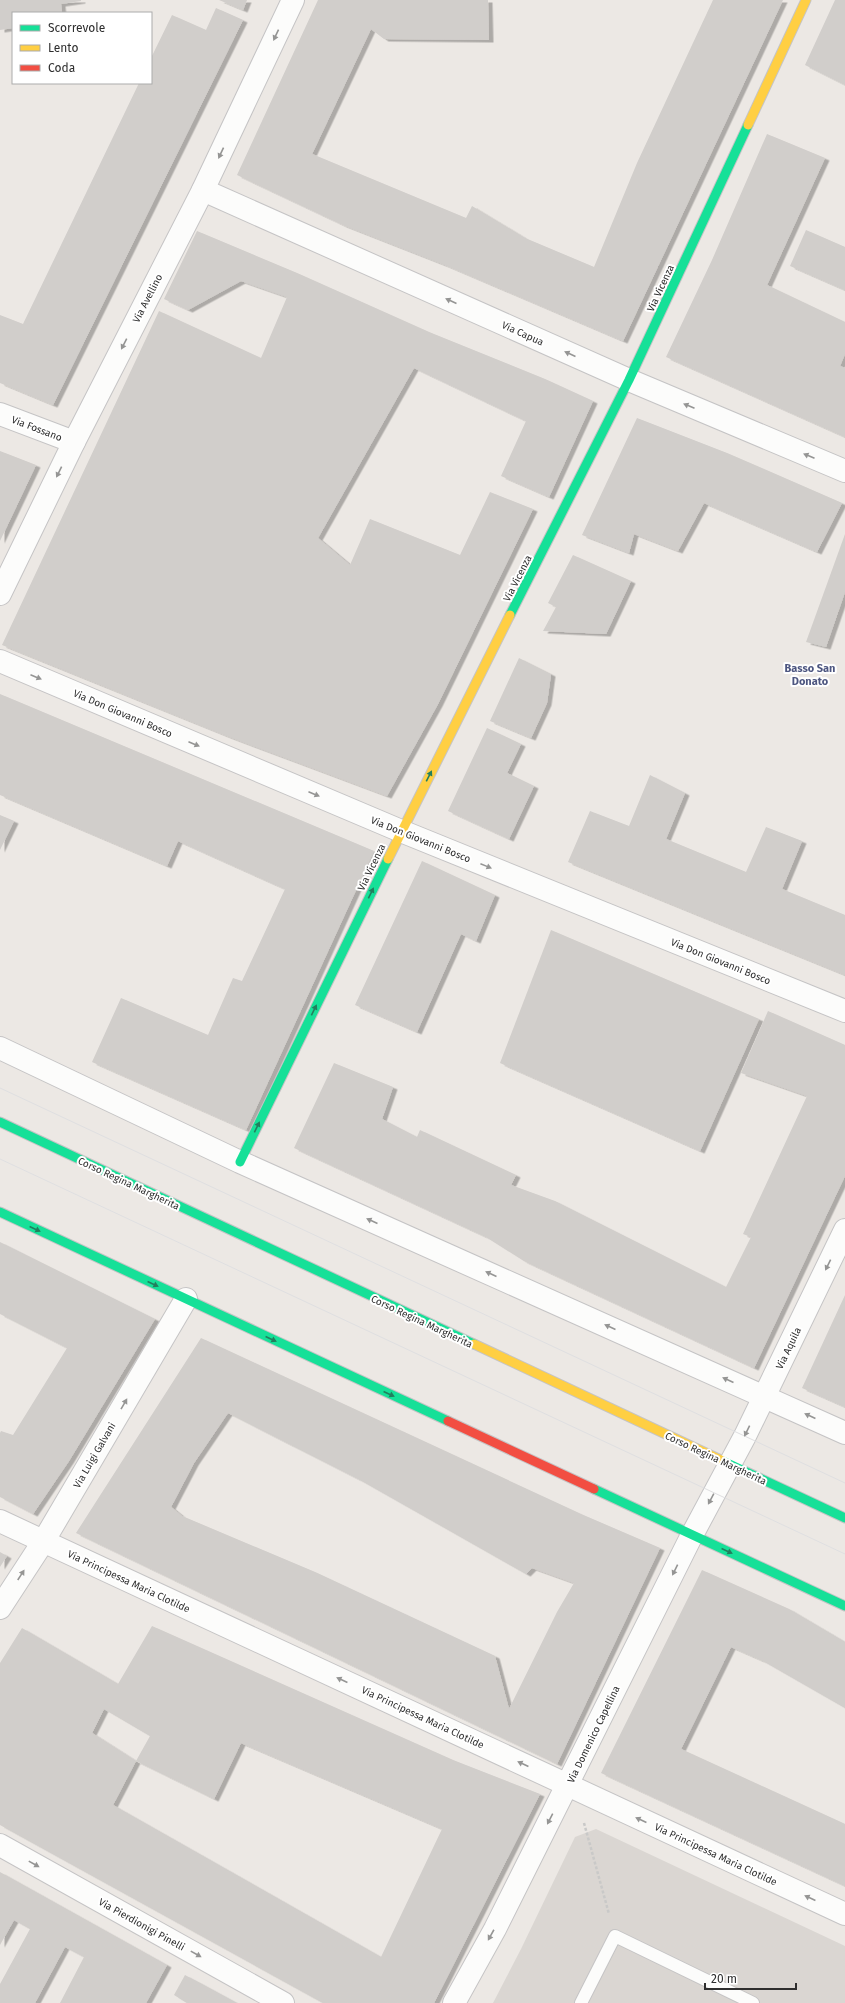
<svg xmlns="http://www.w3.org/2000/svg" width="845" height="2003" font-family="'Fira Sans',sans-serif">
  <style>
    .plaza { fill: #dad6d2 }
    .building { fill: #d1cecb; fill-rule: evenodd; filter: url(#shadow) }
    .lines { fill: none; stroke-linecap: round; stroke-linejoin: round }
    .lane-casing { stroke: #c5c4c5; stroke-width: 14 }
    .street-casing { stroke: #c5c4c5; stroke-width: 24 }
    .fast-casing { stroke: #c5c4c5; stroke-width: 11 }
    .slow-casing { stroke: #c5c4c5; stroke-width: 11 }
    .jam-casing { stroke: #c5c4c5; stroke-width: 11 }
    .path { stroke: #c9c9c8; stroke-width: 2.5; stroke-dasharray: 3 2; stroke-linecap: butt }
    .lane { stroke: #fcfcfb; stroke-width: 12 }
    .street { stroke: #fcfcfb; stroke-width: 22 }
    .fast { stroke: #16e098; stroke-width: 9 }
    .slow { stroke: #ffcf43; stroke-width: 9 }
    .jam { stroke: #f24e42; stroke-width: 9 }
    .tram { stroke: #dfdfe1; stroke-width: 1 }
    .oneway { fill: #959594 }
    .oneway2 { fill: #237e5e }
    .labels { text-anchor: middle; stroke-width: 4; stroke-linejoin: round; paint-order: stroke }
    .street-label { font-size: 10px; fill: #2e2e2e; stroke: #fff }
    .neighbourhood-label { font-size: 11px; font-weight: bold; fill: #4d5680; stroke: #fff }
  </style>
  <defs>
    <filter id="shadow"><feDropShadow dx="4.5" dy="2.5" stdDeviation="0" flood-color="#0004"/></filter>
  </defs>
  <rect width="100%" height="100%" fill="#ece8e4"/>
  <path class="plaza" d="M596,1829l249,117v57h-352l28,-54 54,-112z"/>
  <g class="building">
    <path d="M0,0h81v1l-20,3 1,9h-49v15l-13,2z"/>
    <path d="M219,0h28l-4,10z"/>
    <path d="M318,0h170l1,40 -105,-1 -13,-10 -59,125 154,64 6,-12 53,32 69,29 43,-104 76,-163h70l-160,341 -178,-76 -102,-40 -106,-50z"/>
    <path d="M835,0h10v85l-40,-20z"/>
    <path d="M216,8l27,12 -190,385 -53,-22v-68l23,9 116,-241h12v-25l21,-43 34,15z"/>
    <path d="M767,134l58,24 -58,127 78,37v32l-5,12 5,2v69l-179,-80 46,-97z"/>
    <path d="M806,230l39,17v43l-55,-24z"/>
    <path d="M197,231l100,42 132,59 116,47 48,22 -44,96 -48,-21 25,-55 -112,-53 -96,170 32,27 20,-46 90,36 30,-63 43,17 -95,195 -51,92 -160,-60 -225,-91 157,-334 102,47 26,-61 -46,-16 -53,29 -24,-11z"/>
    <path d="M637,418l90,35 115,50 -25,49 -113,-49 -26,48 -44,-17 -5,19 -47,-18z"/>
    <path d="M0,451l36,14 -36,76z"/>
    <path d="M845,534v58l-19,55 -20,-5z"/>
    <path d="M573,555l58,26 -25,53 -63,-3 13,-24 -8,-4z"/>
    <path d="M519,658l32,16 -4,29 -16,35 -41,-17z"/>
    <path d="M0,694l374,157 -128,279 -154,-68 29,-64 87,37 25,-57 9,3 43,-92 -107,-48 -11,25 -167,-71z"/>
    <path d="M487,728l34,16 -14,29 27,13 -25,53 -61,-28z"/>
    <path d="M650,775l35,18 -19,46 80,33 20,-45 36,14 -20,48 63,26v60l-277,-113 22,-51 39,15z"/>
    <path d="M0,815l14,6 -14,29z"/>
    <path d="M422,861l73,34 -19,46 -15,-7 -44,98 -62,-27z"/>
    <path d="M551,930l208,89 -59,132 -200,-88z"/>
    <path d="M768,1011l77,34v131l-91,192 -230,-107 -38,-24 -192,-89 40,-85 59,24 -11,32 35,18 3,-7 96,45 -5,10 44,16 171,86 25,-50 -8,-3 64,-138 -66,-23z"/>
    <path d="M0,1242l155,77 -86,142 -36,53 -33,-17v-64l1,-2 12,4 54,-87 -67,-34z"/>
    <path d="M845,1295v112l-43,-19z"/>
    <path d="M201,1338l380,176 79,34 -103,216 -481,-231zM228,1413l132,67 166,94 6,-6 42,15 -17,29 -48,97 -14,-53 -180,-84 -133,-56 -11,-9 23,-44z"/>
    <path d="M0,1552l7,4 -7,11z"/>
    <path d="M702,1570l87,39 56,33v66l-82,-47 -32,-14 -50,102 164,75v62l-244,-113z"/>
    <path d="M152,1626l301,134 87,34 -106,209h-111l-323,-178v-162l22,-35 96,56zM104,1709l46,27 -14,25 78,38 27,-56 201,86 -61,128 -268,-152 23,-44 -44,-28z"/>
    <path d="M0,1872l167,93 -21,38h-86l24,-46 -19,-10 -30,56h-35v-19l30,-55 -16,-9 -14,25z"/>
    <path d="M185,1975l17,9 35,19h-50l-13,-8z"/>
  </g>
  <g class="lines">
    <g class="lane-casing">
      <path id="lane" d="M581,2003l34,-67 138,67"/>
    </g>
    <g class="street-casing">
      <g id="street">
        <path d="M203,190l426,190 216,91"/>
        <path d="M0,414l74,28"/>
        <path d="M0,594l74,-152 129,-252 90,-190"/>
        <path d="M0,661l401,170 444,180"/>
        <path d="M0,1048l240,114 605,271"/>
        <path d="M0,1521l845,393"/>
        <path d="M0,1608l43,-66 143,-243"/>
        <path d="M0,1845l283,158"/>
        <path d="M454,2003l41,-74 197,-394 53,-99 100,-206"/>
      </g>
    </g>
    <g class="fast-casing">
      <g id="fast">
        <path d="M510,615l119,-235 119,-255"/>
        <path d="M0,1122l474,222"/>
        <path d="M240,1162l148,-303"/>
        <path d="M0,1212l448,209"/>
        <path d="M723,1461l122,57"/>
        <path d="M594,1489l251,117"/>
      </g>
    </g>
    <g class="slow-casing">
      <g id="slow">
        <path d="M748,125l58,-125"/>
        <path d="M388,859l122,-244"/>
        <path d="M474,1344l249,117"/>
      </g>
    </g>
    <g class="jam-casing">
      <path id="jam" d="M448,1421l146,68"/>
    </g>
    <path class="path" d="M584,1823l25,91"/>
    <use href="#lane" class="lane"/>
    <use href="#street" class="street"/>
    <use href="#fast" class="fast"/>
    <use href="#slow" class="slow"/>
    <use href="#jam" class="jam"/>
    <g class="tram">
      <path d="M0,1088l845,395"/>
      <path d="M0,1159l845,395"/>
    </g>
  </g>
  <defs><path id="oneway-solid" d="M-6-.8H1V-3.2L6.5 0L1 3.2V.8H-6Z"/></defs>
  <g class="oneway">
    <use href="#oneway-solid" transform="translate(276 35) rotate(115)"/>
    <use href="#oneway-solid" transform="translate(221 153) rotate(115)"/>
    <use href="#oneway-solid" transform="translate(451 301) rotate(-156)"/>
    <use href="#oneway-solid" transform="translate(124 344) rotate(117)"/>
    <use href="#oneway-solid" transform="translate(570 354) rotate(-156)"/>
    <use href="#oneway-solid" transform="translate(689 406) rotate(-157)"/>
    <use href="#oneway-solid" transform="translate(809 456) rotate(-157)"/>
    <use href="#oneway-solid" transform="translate(59 472) rotate(116)"/>
    <use href="#oneway-solid" transform="translate(36 677) rotate(23)"/>
    <use href="#oneway-solid" transform="translate(194 744) rotate(23)"/>
    <use href="#oneway-solid" transform="translate(314 794) rotate(23)"/>
    <use href="#oneway-solid" transform="translate(486 866) rotate(22)"/>
    <use href="#oneway-solid" transform="translate(372 1221) rotate(-156)"/>
    <use href="#oneway-solid" transform="translate(828 1265) rotate(116)"/>
    <use href="#oneway-solid" transform="translate(491 1274) rotate(-156)"/>
    <use href="#oneway-solid" transform="translate(610 1327) rotate(-156)"/>
    <use href="#oneway-solid" transform="translate(728 1380) rotate(-156)"/>
    <use href="#oneway-solid" transform="translate(124 1404) rotate(-60)"/>
    <use href="#oneway-solid" transform="translate(810 1416) rotate(-155)"/>
    <use href="#oneway-solid" transform="translate(747 1431) rotate(116)"/>
    <use href="#oneway-solid" transform="translate(711 1499) rotate(118)"/>
    <use href="#oneway-solid" transform="translate(675 1570) rotate(116)"/>
    <use href="#oneway-solid" transform="translate(21 1575) rotate(-57)"/>
    <use href="#oneway-solid" transform="translate(342 1680) rotate(-155)"/>
    <use href="#oneway-solid" transform="translate(523 1764) rotate(-155)"/>
    <use href="#oneway-solid" transform="translate(550 1819) rotate(117)"/>
    <use href="#oneway-solid" transform="translate(641 1820) rotate(-155)"/>
    <use href="#oneway-solid" transform="translate(34 1864) rotate(29)"/>
    <use href="#oneway-solid" transform="translate(810 1898) rotate(-155)"/>
    <use href="#oneway-solid" transform="translate(491 1935) rotate(119)"/>
    <use href="#oneway-solid" transform="translate(196 1954) rotate(29)"/>
  </g>
  <g class="oneway2">
    <use href="#oneway-solid" transform="translate(429 776) rotate(-63)"/>
    <use href="#oneway-solid" transform="translate(371 893) rotate(-64)"/>
    <use href="#oneway-solid" transform="translate(314 1010) rotate(-64)"/>
    <use href="#oneway-solid" transform="translate(257 1127) rotate(-64)"/>
    <use href="#oneway-solid" transform="translate(35 1229) rotate(25)"/>
    <use href="#oneway-solid" transform="translate(153 1284) rotate(25)"/>
    <use href="#oneway-solid" transform="translate(271 1339) rotate(25)"/>
    <use href="#oneway-solid" transform="translate(389 1394) rotate(25)"/>
    <use href="#oneway-solid" transform="translate(727 1551) rotate(25)"/>
  </g>
  <g class="labels">
    <g class="street-label">
      <text transform="translate(660 288) rotate(-65)" y="4">Via Vicenza</text>
      <text transform="translate(147 298) rotate(-63)" y="4">Via Avellino</text>
      <text transform="translate(523 333) rotate(24)" y="4">Via Capua</text>
      <text transform="translate(37 428) rotate(21)" y="4">Via Fossano</text>
      <text transform="translate(517 578) rotate(-63)" y="4">Via Vicenza</text>
      <text transform="translate(123 713) rotate(23)" y="4">Via Don Giovanni Bosco</text>
      <text transform="translate(421 839) rotate(22)" y="4">Via Don Giovanni Bosco</text>
      <text transform="translate(371 867) rotate(-64)" y="4">Via Vicenza</text>
      <text transform="translate(721 961) rotate(22)" y="4">Via Don Giovanni Bosco</text>
      <text transform="translate(129 1183) rotate(25)" y="4">Corso Regina Margherita</text>
      <text transform="translate(422 1321) rotate(25)" y="4">Corso Regina Margherita</text>
      <text transform="translate(788 1348) rotate(-64)" y="4">Via Aquila</text>
      <text transform="translate(94 1455) rotate(-60)" y="4">Via Luigi Galvani</text>
      <text transform="translate(716 1458) rotate(25)" y="4">Corso Regina Margherita</text>
      <text transform="translate(129 1581) rotate(25)" y="4">Via Principessa Maria Clotilde</text>
      <text transform="translate(423 1717) rotate(25)" y="4">Via Principessa Maria Clotilde</text>
      <text transform="translate(593 1734) rotate(-64)" y="4">Via Domenico Capellina</text>
      <text transform="translate(716 1854) rotate(25)" y="4">Via Principessa Maria Clotilde</text>
      <text transform="translate(142 1924) rotate(29)" y="4">Via Pierdionigi Pinelli</text>
    </g>
    <g class="neighbourhood-label">
      <text x="810" y="672">Basso San<tspan x="810" dy="13">Donato</tspan></text>
    </g>
  </g>
  <rect x="12" y="12" width="140" height="72" fill="#ffffff" stroke="#ababab"/>
  <rect x="20" y="25" width="20" height="6" fill="#16e098" stroke="#ababab"/>
  <text x="48" y="32" font-size="12" fill="#2e2e2e">Scorrevole</text>
  <rect x="20" y="45" width="20" height="6" fill="#ffcf43" stroke="#ababab"/>
  <text x="48" y="52" font-size="12" fill="#2e2e2e">Lento</text>
  <rect x="20" y="65" width="20" height="6" fill="#f24e42" stroke="#ababab"/>
  <text x="48" y="72" font-size="12" fill="#2e2e2e">Coda</text>
  <path d="M705 1983v6h91v-6" fill="none" stroke="#2e2e2e" stroke-width="2"/>
  <text x="711" y="1983" font-size="12" fill="#2e2e2e" stroke="#ffffff" stroke-width="3" paint-order="stroke">20 m</text>
</svg>
